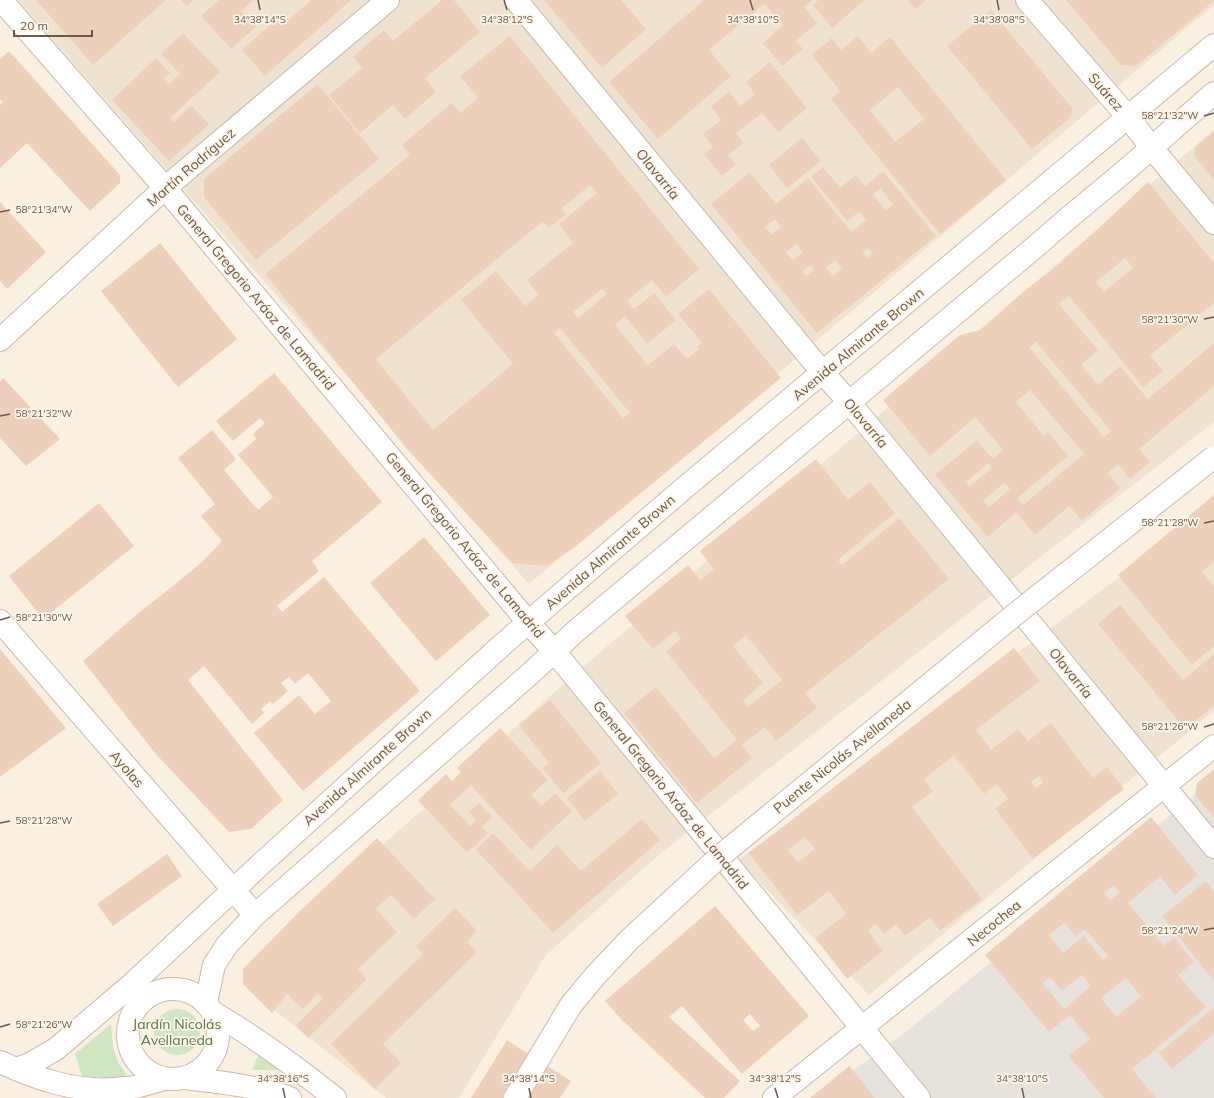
<svg xmlns="http://www.w3.org/2000/svg" width="1214" height="1098" font-family="Mulish,sans-serif">
  <style>
    .residential { fill: #f0e2d1 }
    .industrial { fill: #e8e2dc }
    .green { fill: #d0e5c2 }
    .building { fill: #ecd0bc; fill-rule: evenodd }
    .lines { fill: none; stroke-linecap: round; stroke-linejoin: round }
    .street-casing { stroke: #c8b8aa; stroke-width: 24 }
    .secondary-casing { stroke: #cdbaaa; stroke-width: 24 }
    .street { stroke: #fff; stroke-width: 22 }
    .secondary { stroke: #fff; stroke-width: 22 }
    .secondary-bridge-casing { stroke: #cdbaaa; stroke-width: 24; stroke-linecap: butt }
    .secondary-bridge { stroke: #fff; stroke-width: 22 }
    .ticks { fill: none; stroke: #6e584b; stroke-width: 1.5 }
    .labels { text-anchor: middle; stroke-width: 3.5; stroke-linejoin: round; paint-order: stroke }
    .street-label { font-size: 14px; fill: #6e584b; stroke: #fdf5e7 }
    .park-label { font-size: 14px; fill: #557848; stroke: #fdf5e7 }
    .ticks-label { font-size: 10px; text-anchor: middle; fill: #6e584b; stroke: #fdf5e7; stroke-width: 3.5; stroke-linejoin: round; paint-order: stroke }
  </style>
  <rect width="100%" height="100%" fill="#f9f0e2"/>
  <g class="residential">
    <path d="M18,0h1196v5l-685,579z"/>
    <path d="M1214,130v292l-552,430 -116,103 -87,143h-73l-140,-110 -1,-21 339,-301z"/>
    <path d="M1214,507v204l-345,284 -131,-135z"/>
  </g>
  <path class="industrial" d="M1214,779v319h-398l92,-68z"/>
  <g class="green">
    <circle cx="177" cy="1032" r="23"/>
    <path d="M111,1024l2,23 5,15 10,16 -45,1 -8,-25z"/>
    <path d="M261,1050l26,20h-35z"/>
  </g>
  <g class="building">
    <path d="M36,0h130l-73,65z"/>
    <path d="M181,0h12l-6,6z"/>
    <path d="M219,0h34l-12,11 15,16 -25,22 -30,-33z"/>
    <path d="M311,0h40l-86,76 -23,-26 35,-31 5,7z"/>
    <path d="M442,0h12l26,32 -55,46 11,14 -31,27 -12,-14 -33,28 -31,-38 33,-27 -9,-11 31,-27 9,11z"/>
    <path d="M544,0h77l25,29 -44,39z"/>
    <path d="M704,0h109l-9,7 13,16 -21,18 7,8 -21,17 -19,-23 20,-18 -19,-21 -55,46 22,26 -73,63 -49,-57z"/>
    <path d="M818,0h47l-33,28 -19,-23z"/>
    <path d="M908,0h18l-10,9z"/>
    <path d="M1066,0h148v1l-78,65 -15,-1z"/>
    <path d="M991,10l81,98 -1,9 -39,32 -85,-103z"/>
    <path d="M183,33l37,39 -50,46 4,4 17,-17 18,19 -40,37 -57,-61 44,-42 14,15 -6,5 5,6 11,-10 -19,-20z"/>
    <path d="M510,36l189,233 -33,28 -14,-17 -25,21 7,8 20,-16 22,27 -29,24 -22,-28 -10,9 33,40 26,-21 13,15 12,-10 -2,-2 5,-4 -24,-29 31,-25 72,89 -206,169 -28,19 -35,-3 -104,-113 -143,-176 145,-119 -8,-10 50,-42 8,10 18,-15 -18,-22zM590,185l7,8 -38,31 14,19 -46,37 12,15 -14,11 -29,-35 -35,29 52,64 -80,66 -57,-71 167,-138 6,7 17,-14 -5,-5zM602,289l5,5 -29,24 -5,-6zM560,328l70,85 -7,5 -69,-85z"/>
    <path d="M858,36l13,17 19,-16 116,143 -66,54 -109,-135 9,-8 -28,-36 20,-17 9,12zM898,87l26,32 -29,23 -25,-32z"/>
    <path d="M9,51l111,124v8l-30,28 -63,-68 -27,25v-63l3,-3 -3,-3v-40z"/>
    <path d="M770,62l37,46 -29,24 -16,-19 -26,20 8,10 -16,12 8,9 -14,12 -18,-22 9,-7 -10,-13 18,-14 -10,-14 18,-14 11,14 15,-12 -9,-12z"/>
    <path d="M318,84l61,75 -123,101 -52,-63v-18z"/>
    <path d="M1214,131v49l-19,-23v-10z"/>
    <path d="M802,138l19,23 -34,27 -18,-23z"/>
    <path d="M823,167l17,21 16,-13 9,11 18,-15 53,65 -119,97 -106,-129 39,-32 26,32 32,-26 43,54 15,-12 -7,-8 -12,9 -36,-44zM881,188l12,17 -8,5 -12,-16zM775,219l6,8 -9,7 -7,-7zM796,244l7,8 -10,8 -7,-7zM868,248l5,5 -6,5 -5,-5zM835,260l7,9 -9,7 -7,-9zM810,265l4,5 -8,6 -4,-4z"/>
    <path d="M1148,182l66,81v40l-64,52 13,16 -20,16 -74,-91 -10,8 39,46 -17,15 17,20 22,-19 28,33 66,-56v43l-75,63 11,13 -20,17 -12,-15 -10,9 12,15 -38,33 -13,-15 -34,29 -19,-23 -28,25 -53,-62 42,-35 16,19 10,-9 -28,-33 -45,39 -47,-56 77,-65 21,-5 42,-38 28,-21 49,-44zM1125,258l8,10 -29,24 -8,-10zM1036,342l75,89 -7,6 -75,-90zM1030,390l54,64 -61,51 -6,-7 51,-42 -20,-24 -4,4 -28,-34zM988,463l4,5 -23,19 -3,-5zM1004,483l6,6 -21,18 -6,-6z"/>
    <path d="M0,202l46,50 -39,37 -7,-8z"/>
    <path d="M160,243l77,96 -59,48 -77,-96z"/>
    <path d="M274,373l108,129 -70,59 7,10 -42,35 5,6 42,-35 96,114 -117,100 -49,-58 45,-38 16,19 16,-13 -23,-28 -13,11 -6,-7 -8,6 7,8 -15,13 -3,-3 -9,8 3,4 -12,11 -48,-58 -16,14 95,120 -32,29 -22,3 -74,-79 -72,-92 59,-51 31,-24 30,-25 19,-20 -21,-25 14,-12 -37,-46 34,-28 24,29 -12,11 34,40 15,-13 -35,-42 18,-16 -3,-5 12,-11 -5,-5 -27,23 -17,-20z"/>
    <path d="M3,378l57,61 -34,27 -26,-28v-56z"/>
    <path d="M816,459l32,41 22,-18 25,31 -57,47 4,5 57,-47 50,61 -144,114 12,15 -41,33 -11,-14 -23,18 10,13 -55,45 -73,-90 32,-26 58,71 23,-18 -71,-89 15,-12 -6,-8 -22,18 -28,-33 63,-51 12,15 14,-11 -14,-18zM746,635l36,45 -34,27 -5,-7 20,-17 -30,-37z"/>
    <path d="M1214,495v67l-12,10 12,14v60l-22,19 -74,-90z"/>
    <path d="M99,503l35,43 -91,73 -34,-43z"/>
    <path d="M424,537l66,78 -54,46 -66,-78z"/>
    <path d="M1120,605l63,75 30,-25 1,2v49l-24,19 -9,-1 -83,-100z"/>
    <path d="M1014,648l26,33 -64,49 15,20 27,-21 10,12 23,-18 42,55 14,-11 17,22 -91,70 -38,-50 13,-10 -11,-15 -13,10 -30,-39 -30,24 9,12 -21,16 70,92 -42,32 -10,-14 -25,19 -9,-12 -12,10 -8,-10 -8,6 15,21 -36,28 -32,-41 31,-24 -17,-23 -32,24 -48,-62zM1039,776l4,6 -7,6 -5,-6zM805,837l10,12 -17,13 -10,-12z"/>
    <path d="M0,649l66,79 -66,49z"/>
    <path d="M550,700l51,63 -38,30 -21,-25 7,-5 -30,-38z"/>
    <path d="M500,728l48,52 -17,15 11,11 13,-13 17,18 -41,39 -60,-65 -21,20 20,21 6,-6 -7,-8 10,-9 13,14 -10,10 6,6 -21,20 -49,-53 28,-26 6,7 9,-9 -4,-4z"/>
    <path d="M1214,769v49l-19,-23 2,-12z"/>
    <path d="M600,771l18,23 -33,27 -18,-23z"/>
    <path d="M1151,817l47,58 -23,20 -15,-19 -32,27 36,43 10,-9 20,25 -16,13 28,32 -74,62 24,29h-52l-35,-42 21,-17 -20,-24 -21,17 -64,-77zM1114,885l5,8 -9,7 -6,-7zM1064,923l12,13 9,-7 23,27 -5,4 -19,-24 -21,17 -14,-18zM1082,975l9,11 -27,23 -21,-26 7,-6 12,14zM1126,978l15,18 -25,21 -15,-19z"/>
    <path d="M642,819l18,21 -107,93 -41,-45 -36,-38 17,-17 37,38 27,-26 24,26z"/>
    <path d="M377,838l58,61 -21,20 -23,-24 -15,14 21,23 -39,37 9,10 -59,59 -12,-13 27,-27 -5,-5 -15,16 -16,-15 -15,19 -29,-29v-15l57,-58z"/>
    <path d="M167,854l15,22 -69,50 -16,-22z"/>
    <path d="M1206,881l8,11v89l-52,-65z"/>
    <path d="M715,906l94,110 -67,58 -60,-68 -13,11 71,64 -16,17h-19l-84,-79 -16,-18zM750,1014l10,12 -7,5 -10,-11z"/>
    <path d="M455,908l22,23 -10,11 10,10 -94,92 18,19 -26,26 -44,-45 92,-90 -7,-8z"/>
    <path d="M1214,1008v26l-42,35 -13,-16z"/>
    <path d="M507,1040l64,41 -11,17h-89z"/>
    <path d="M849,1066l26,32h-65l10,-8z"/>
  </g>
  <g class="lines">
    <g class="street-casing">
      <g id="street">
        <path d="M1,0l164,188 363,434 26,29 365,447"/>
        <path d="M516,0l307,373 26,29 365,445"/>
        <path d="M1027,0l101,117 23,30 63,76"/>
        <path d="M0,340l165,-152 223,-188"/>
        <path d="M0,621l255,294"/>
        <path d="M774,1098l440,-352"/>
      </g>
    </g>
    <g class="secondary-casing">
      <g id="secondary">
        <circle cx="173" cy="1034" r="45"/>
        <path d="M206,1003l8,-38 13,-20 28,-30 276,-242 46,-43 458,-383 31,-27 59,-49 89,-78"/>
        <path d="M214,1013c43,25 82,54 121,85"/>
        <path d="M0,1062c37,17 74,30 116,27 6,-1 12,-1 18,-2 10,-2 20,-5 30,-8"/>
        <path d="M16,1069l14,-5 26,-15 75,-64 130,-121 241,-219 181,-156 531,-444"/>
        <path d="M184,1078c36,4 72,8 106,20"/>
      </g>
    </g>
    <use href="#street" class="street"/>
    <use href="#secondary" class="secondary"/>
    <g class="secondary-bridge-casing">
      <path id="secondary-bridge" d="M515,1098l56,-93 24,-29 34,-36 90,-83 299,-245 196,-155"/>
    </g>
    <use href="#secondary-bridge" class="secondary-bridge"/>
  </g>
  <path class="ticks" d="M258,0l2,10M504,0l3,10M750,0l3,10M997,0l2,10M1204,116l10,-3M0,212l10,-2M1204,319l10,-2M0,416l10,-2M1204,523l10,-2M0,620l10,-3M1204,727l10,-3M0,823l10,-2M1204,930l10,-2M0,1027l10,-3M283,1088l2,10M529,1088l2,10M775,1088l3,10M1022,1088l2,10"/>
  <g class="labels">
    <g class="street-label">
      <text transform="translate(1106 92) rotate(49)" y="5">Suárez</text>
      <text transform="translate(191 167) rotate(-41)" y="5">Martín Rodríguez</text>
      <text transform="translate(658 174) rotate(51)" y="5">Olavarría</text>
      <text transform="translate(256 297) rotate(50)" y="5">General Gregorio Aráoz de Lamadrid</text>
      <text transform="translate(858 344) rotate(-40)" y="5">Avenida Almirante Brown</text>
      <text transform="translate(866 423) rotate(50)" y="5">Olavarría</text>
      <text transform="translate(465 545) rotate(50)" y="5">General Gregorio Aráoz de Lamadrid</text>
      <text transform="translate(610 552) rotate(-41)" y="5">Avenida Almirante Brown</text>
      <text transform="translate(1071 673) rotate(51)" y="5">Olavarría</text>
      <text transform="translate(842 756) rotate(-39)" y="5">Puente Nicolás Avellaneda</text>
      <text transform="translate(367 767) rotate(-42)" y="5">Avenida Almirante Brown</text>
      <text transform="translate(127 769) rotate(49)" y="5">Ayolas</text>
      <text transform="translate(671 795) rotate(51)" y="5">General Gregorio Aráoz de Lamadrid</text>
      <text transform="translate(994 923) rotate(-39)" y="5">Necochea</text>
    </g>
    <g class="park-label">
      <text x="177" y="1029">Jardín Nicolás<tspan x="177" dy="16">Avellaneda</tspan></text>
    </g>
  </g>
  <g class="ticks-label">
    <text x="260" y="23">34°38'14"S</text>
    <text x="507" y="23">34°38'12"S</text>
    <text x="753" y="23">34°38'10"S</text>
    <text x="999" y="23">34°38'08"S</text>
    <text x="1170" y="119">58°21'32"W</text>
    <text x="44" y="213">58°21'34"W</text>
    <text x="1170" y="323">58°21'30"W</text>
    <text x="44" y="417">58°21'32"W</text>
    <text x="1170" y="526">58°21'28"W</text>
    <text x="44" y="621">58°21'30"W</text>
    <text x="1170" y="730">58°21'26"W</text>
    <text x="44" y="824">58°21'28"W</text>
    <text x="1170" y="934">58°21'24"W</text>
    <text x="44" y="1028">58°21'26"W</text>
    <text x="283" y="1082">34°38'16"S</text>
    <text x="529" y="1082">34°38'14"S</text>
    <text x="775" y="1082">34°38'12"S</text>
    <text x="1022" y="1082">34°38'10"S</text>
  </g>
  <path d="M14 30v6h78v-6" fill="none" stroke="#6e584b" stroke-width="2"/>
  <text x="20" y="30" font-size="12" fill="#6e584b" stroke="#fdf5e7" stroke-width="3" paint-order="stroke">20 m</text>
</svg>
